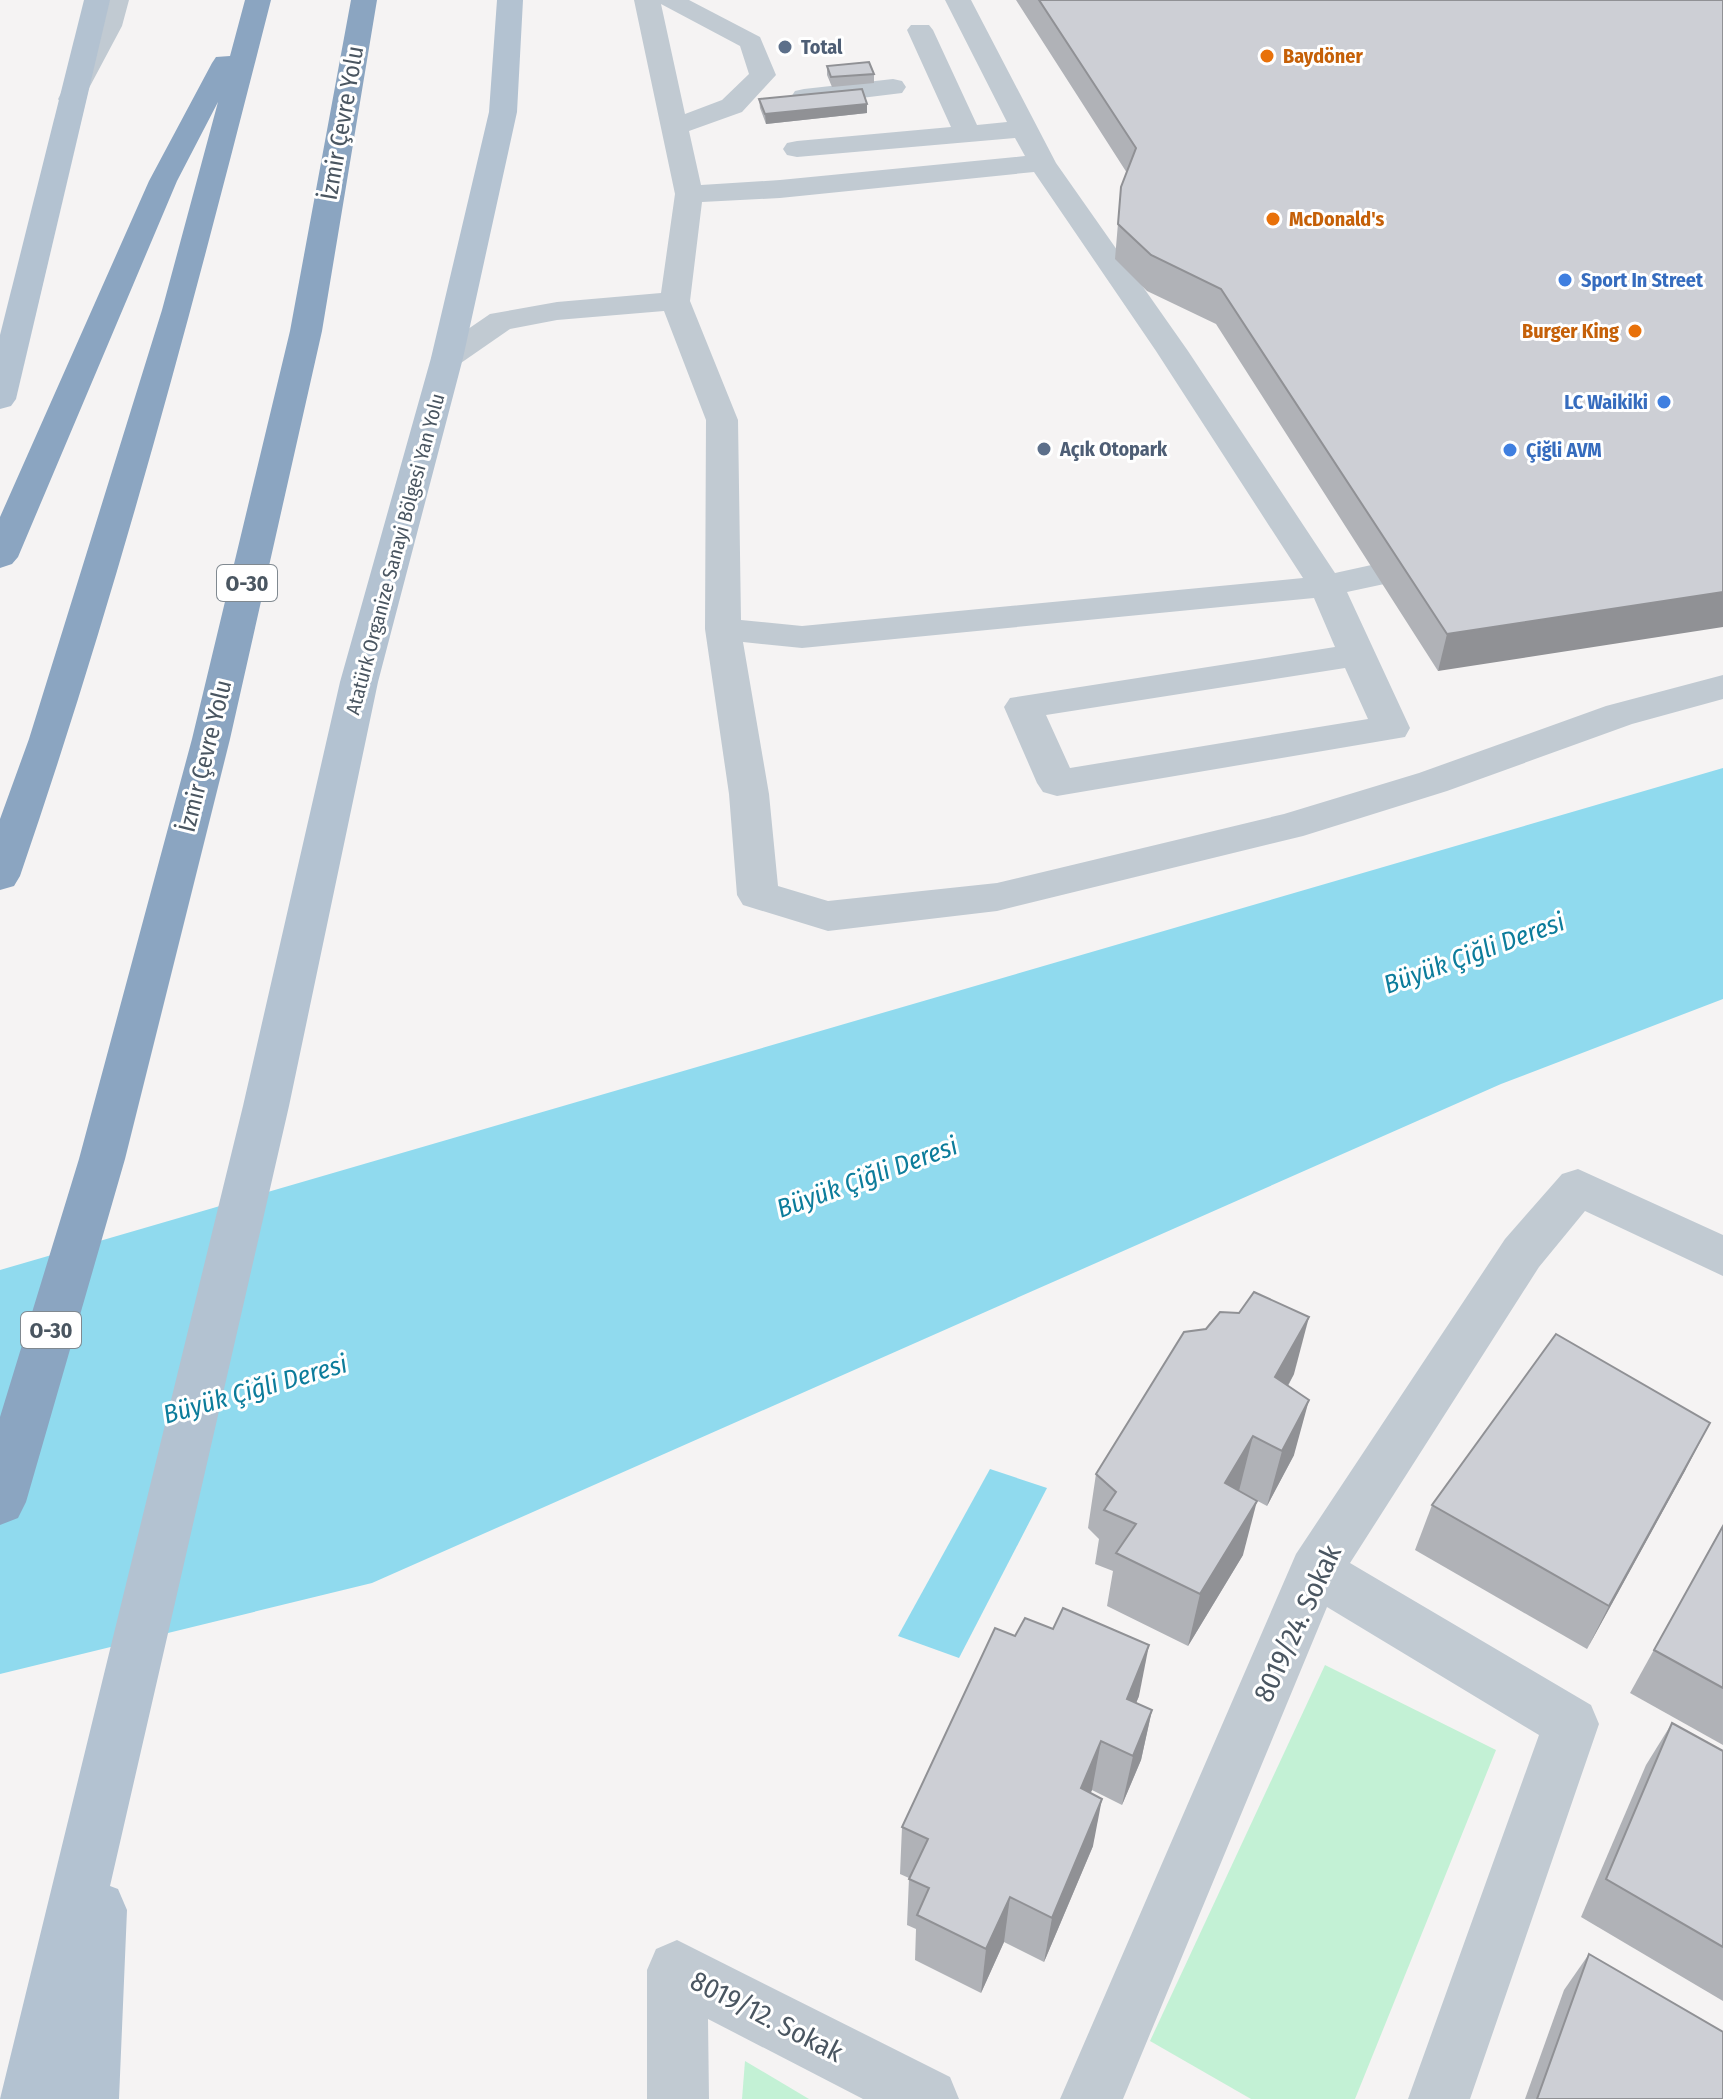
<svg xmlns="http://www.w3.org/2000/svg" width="1723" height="2099" font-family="'Fira Sans Condensed',sans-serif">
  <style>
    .green { fill: #c3f1d5 }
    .water { fill: #90daee }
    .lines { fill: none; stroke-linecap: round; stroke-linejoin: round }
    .minor { fill: #c1cad2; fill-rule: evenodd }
    .major { fill: #b3c2d1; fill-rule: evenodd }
    .highway { fill: #8ba5c1; fill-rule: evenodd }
    .wall { fill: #b0b2b7 }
    .shaded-wall { fill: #909195 }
    .building { fill: #cdcfd5; stroke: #909195; stroke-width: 2 }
    .service-dot { fill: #5c6f8a; stroke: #fff; stroke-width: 3 }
    .food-dot { fill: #e8710a; stroke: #fff; stroke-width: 3 }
    .shop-dot { fill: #3f7fe0; stroke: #fff; stroke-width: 3 }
    .labels { text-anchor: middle; stroke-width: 6; stroke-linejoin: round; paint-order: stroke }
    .far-service-label { font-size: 20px; font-weight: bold; fill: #4e5e75; stroke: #fff; text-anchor: start }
    .far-food-label { font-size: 20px; font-weight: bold; fill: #c56008; stroke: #fff; text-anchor: start }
    .far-shop-label { font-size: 20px; font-weight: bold; fill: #366cbe; stroke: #fff; text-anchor: start }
    .far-street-label { font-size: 20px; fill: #4a5661; stroke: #fff }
    .shield { fill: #fff; stroke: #808990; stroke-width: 2 }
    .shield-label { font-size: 22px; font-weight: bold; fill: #4a5661 }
    .street-label { font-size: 24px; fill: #4a5661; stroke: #fff }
    .water-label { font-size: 26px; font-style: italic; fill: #0c7c9b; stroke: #fff }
    .near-street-label { font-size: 28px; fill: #4a5661; stroke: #fff }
  </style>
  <rect width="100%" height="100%" fill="#f5f3f3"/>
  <g class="green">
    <path d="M1325,1665l171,85 -141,349h-104l-101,-58z"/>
    <path d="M745,2061l64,38h-67z"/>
  </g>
  <g class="water">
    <path d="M1723,768v231l-222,85 -1129,499 -372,91v-404z"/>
    <path d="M990,1469l57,19 -88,170 -61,-22z"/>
  </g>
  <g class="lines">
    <g class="minor">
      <path d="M103,0h26l-7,26 -42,79h-18l-4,-6 38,-73z"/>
      <path d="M634,0h55l71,37 16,38 -34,37 -53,19 12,54 79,-5 245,-24 -10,-18 -218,19 -10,-2 -4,-6 4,-6 10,-2 154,-14 -44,-97 4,-5h18l4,5 44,95 30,-3 -62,-122h26l85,163 132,188 147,222 41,-9 13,3 5,8 -5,8 -42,9 63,136 -5,9 -348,59 -14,-4 -6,-9 -33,-76 6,-9 325,-51 -21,-49 -512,50 -59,-6 26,152 9,92 50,15 169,-18 287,-69 135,-41 187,-67 117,-31v24l-91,25 -185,67 -144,45 -306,75 -169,20 -85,-26 -6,-10 -8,-101 -24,-165 1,-209 -42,-109 -107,9 -47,9 -52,36 -11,2 -11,-2 -5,-7 5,-7 54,-37 67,-12 104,-9 14,-99zM661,4l79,42 9,28 -27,26 -37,14zM1034,172l122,179 147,227 -501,48 -61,-6 -3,-200 -48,-119 12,-99 78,-4zM1345,668l23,51 -298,49 -24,-53z"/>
      <path d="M893,79l9,2 4,6 -4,6 -98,12 -9,-2 -4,-6 4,-6 9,-2z"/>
      <path d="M1578,1169l145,66v41l-138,-65 -46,56 -189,296 241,142 8,19 -129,375h-62l131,-364 -212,-128 -204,492h-63l236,-545 209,-315 57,-65z"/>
      <path d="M677,1940l273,137 9,22h-96l-155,-80 1,80h-62v-129l9,-21z"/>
    </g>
    <g class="major">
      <path d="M84,0h26l-94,399 -5,7 -11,3v-74z"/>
      <path d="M497,0h26l-6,112 -54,246 -85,324 -89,424 -179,780 8,3 9,21 -8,189h-119l243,-993 97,-424 91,-324 58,-246z"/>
    </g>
    <g class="highway">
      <path d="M245,0h26c-75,295 -152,588 -251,876l-6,10 -14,4v-71l29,-80 133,-429 56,-208 -41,79 -159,376 -6,7 -12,4v-51l149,-336 63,-118 4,-6 14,-1z"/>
      <path d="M351,0h26l-55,331 -92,408 -105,420 -99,343 -8,16 -18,7v-108l79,-258 113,-420 98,-408z"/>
    </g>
  </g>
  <g class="wall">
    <path d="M1016,0h707l-285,671 -222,-347 -69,-33 -32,-32 6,-72 6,-14z"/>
    <path d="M827,66l47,8v9l-42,4 -5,-12z"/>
    <path d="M759,99l108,14 -101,11 -6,-16z"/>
    <path d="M1294,1374l-6,12 6,69 -27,51 -28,-15 4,64 -55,91 -81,-40 6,-35 -18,-7 4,-25 -11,-11 8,-54z"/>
    <path d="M1686,1469l-99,180 -172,-99 17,-45z"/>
    <path d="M1723,1525v220l-93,-52z"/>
    <path d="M1139,1696l-3,7 16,7 -11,50 -19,45 -30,-15 -2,3 3,53 -49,116 -40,-20 -23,51 -66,-33 1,-31 -9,-4 2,-47 -9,-4 2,-47z"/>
    <path d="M1672,1723l51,28v250l-142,-84 65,-152z"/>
    <path d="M1589,1954l134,145h-198l39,-109z"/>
  </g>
  <g class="shaded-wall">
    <path d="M867,104v9l-101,11 -1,-10z"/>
    <path d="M1723,592v35l-285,44 9,-37z"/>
    <path d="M1309,1317l-15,57 -33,59 14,-56z"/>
    <path d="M1309,1400l-15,55 -27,51 15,-55z"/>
    <path d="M1710,1423l-24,46 -99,180 22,-43z"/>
    <path d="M1253,1436l-14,55 -14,-8z"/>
    <path d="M1257,1501l-14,54 -55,91 12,-52z"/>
    <path d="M1149,1645l-10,51 -22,53 10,-50z"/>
    <path d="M1152,1710l-11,50 -19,45 11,-49z"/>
    <path d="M1101,1741l-9,49 -20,46 9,-48z"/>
    <path d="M1102,1799l-9,47 -49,116 8,-44z"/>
    <path d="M1010,1897l-6,45 -23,51 5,-44z"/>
  </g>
  <g class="building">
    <path d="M1039,0h684v592l-276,42 -226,-345 -70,-34 -33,-31 3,-37 15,-39z"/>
    <path d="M869,62l5,12 -43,3 -4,-11z"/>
    <path d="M862,89l5,15 -102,10 -6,-15z"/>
    <path d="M1254,1292l55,25 -34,60 34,23 -27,51 -29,-15 -28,47 32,18 -57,93 -84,-41 20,-29 -32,-14 12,-18 -20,-18 88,-142 22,-3 14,-17 19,1z"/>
    <path d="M1556,1334l154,89 -101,183 -177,-101z"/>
    <path d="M1723,1526v162l-69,-38z"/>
    <path d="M1063,1608l86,37 -22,54 25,11 -19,46 -32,-15 -20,47 21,11 -50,119 -42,-21 -24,52 -69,-34 12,-27 -20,-9 19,-40 -26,-12 93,-199 20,8 10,-18 28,11z"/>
    <path d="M1672,1723l51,28v196l-117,-68z"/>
    <path d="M1589,1954l134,78v67h-186z"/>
  </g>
  <g class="service-dot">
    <circle cx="785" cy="47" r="8"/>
    <circle cx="1044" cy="449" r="8"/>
  </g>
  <g class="food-dot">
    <circle cx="1267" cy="56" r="8"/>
    <circle cx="1273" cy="219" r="8"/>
    <circle cx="1635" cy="331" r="8"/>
  </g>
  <g class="shop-dot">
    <circle cx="1565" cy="280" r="8"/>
    <circle cx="1664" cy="402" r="8"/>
    <circle cx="1510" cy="450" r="8"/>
  </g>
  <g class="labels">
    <g class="far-service-label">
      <text x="801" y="54">Total</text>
      <text x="1060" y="456">Açık Otopark</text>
    </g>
    <g class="far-food-label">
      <text x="1283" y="63">Baydöner</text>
      <text x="1289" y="226">McDonald's</text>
      <text x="1619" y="338" text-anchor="end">Burger King</text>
    </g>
    <g class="far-shop-label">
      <text x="1581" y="287">Sport In Street</text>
      <text x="1648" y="409" text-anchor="end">LC Waikiki</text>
      <text x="1526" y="457">Çiğli AVM</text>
    </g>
    <g class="far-street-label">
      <text transform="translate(395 554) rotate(-75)" y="7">Atatürk Organize Sanayi Bölgesi Yan Yolu</text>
    </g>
    <g class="shield">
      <rect x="217" y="565" width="60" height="36" rx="6"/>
      <rect x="21" y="1312" width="60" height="36" rx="6"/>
    </g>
    <g class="shield-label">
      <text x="247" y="591">O-30</text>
      <text x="51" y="1338">O-30</text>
    </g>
    <g class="street-label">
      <text transform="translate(342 123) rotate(-80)" y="8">İzmir Çevre Yolu</text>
      <text transform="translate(205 756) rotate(-76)" y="8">İzmir Çevre Yolu</text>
    </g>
    <g class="water-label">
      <text transform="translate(1474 953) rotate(-20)" y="9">Büyük Çiğli Deresi</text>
      <text transform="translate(867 1177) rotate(-20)" y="9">Büyük Çiğli Deresi</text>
      <text transform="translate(255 1389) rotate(-16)" y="9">Büyük Çiğli Deresi</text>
    </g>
    <g class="near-street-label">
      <text transform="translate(1297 1623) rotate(-65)" y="10">8019/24. Sokak</text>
      <text transform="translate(767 2016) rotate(27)" y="10">8019/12. Sokak</text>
    </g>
  </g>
</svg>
